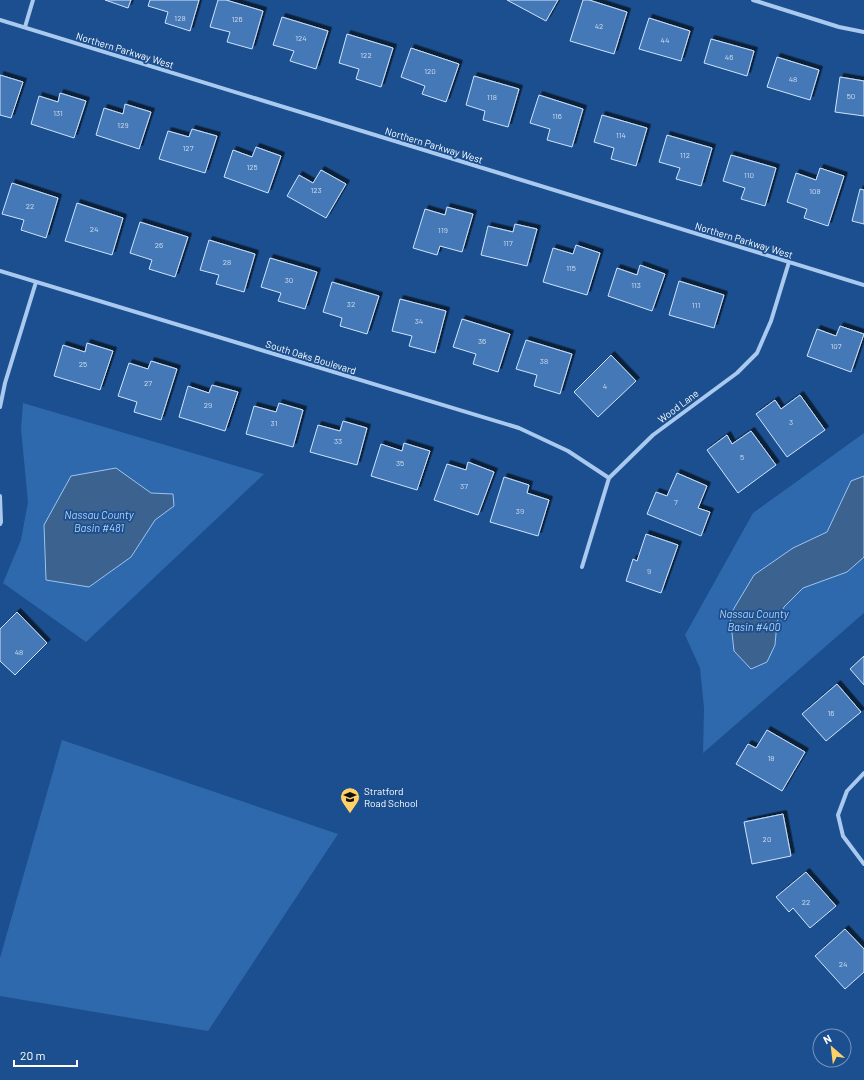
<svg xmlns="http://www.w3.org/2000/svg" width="864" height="1080" font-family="Barlow,sans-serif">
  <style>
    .green { fill: #2e69ad }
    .water { fill: #3c6290; stroke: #9cc4f0 }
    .building { fill: #4478b7; stroke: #cfe3fa; filter: url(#shadow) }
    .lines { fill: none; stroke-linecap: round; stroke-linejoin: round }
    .minor { stroke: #a9c9ee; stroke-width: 4 }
    .labels { text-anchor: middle; stroke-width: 3.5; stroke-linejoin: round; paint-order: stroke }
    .number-label { font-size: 8px; fill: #d0dded }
    .street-label { font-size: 10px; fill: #fff; stroke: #1b4f8f }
    .poi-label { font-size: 10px; fill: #fff; stroke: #1b4f8f; text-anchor: start }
    .water-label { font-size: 11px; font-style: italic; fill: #b5d3f5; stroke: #1b4f8f }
  </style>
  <defs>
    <filter id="shadow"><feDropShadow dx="3.5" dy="-3.5" stdDeviation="0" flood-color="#0009"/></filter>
  </defs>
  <rect width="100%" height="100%" fill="#1b4f8f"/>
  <g class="green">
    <path d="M23,403l241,71 -178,168 -83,-59 18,-43 7,-38 -7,-73z"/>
    <path d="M864,433v180l-161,140 1,-45 -4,-40 -15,-33 68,-122z"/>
    <path d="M62,740l276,94 -130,197 -208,-35v-38z"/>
  </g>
  <g class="water">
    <path d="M116,468l35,25 22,1 1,12 -19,14 -24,37 -42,30 -43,-7 -2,-55 27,-49z"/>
    <path d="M864,476v81l-17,15 -44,16 -19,19 -7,15 -2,23 -8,17 -16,7 -17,-18 -4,-36 24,-40 39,-27 34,-16 24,-51z"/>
  </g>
  <g class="building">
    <path d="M105,0h26l-3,8z"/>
    <path d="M150,0h49l-9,31 -25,-8 3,-11 -20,-6z"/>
    <path d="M218,0h8l37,11 -11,38 -25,-7 3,-10 -20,-5z"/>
    <path d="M507,0h51l-12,21z"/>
    <path d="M583,0h6l38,12 -13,42 -44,-13z"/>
    <path d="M282,17l46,14 -12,38 -26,-8 4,-10 -21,-6z"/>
    <path d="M649,18l41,13 -9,30 -42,-12z"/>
    <path d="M347,34l46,14 -12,39 -25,-8 3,-10 -20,-6z"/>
    <path d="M711,39l43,12 -7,25 -43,-13z"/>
    <path d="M411,48l48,16 -13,38 -24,-8 3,-8 -24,-9z"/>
    <path d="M777,57l42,13 -9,30 -43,-13z"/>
    <path d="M0,75l23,7 -12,36 -11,-3z"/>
    <path d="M474,76l45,13 -11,38 -25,-7 2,-9 -19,-6z"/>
    <path d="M840,77l24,4v35l-29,-4z"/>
    <path d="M60,93l26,8 -12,37 -43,-14 8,-28 19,6z"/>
    <path d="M539,95l44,14 -11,38 -25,-7 3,-11 -20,-6z"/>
    <path d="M125,104l26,8 -12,37 -43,-14 8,-27 19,6z"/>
    <path d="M602,115l45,13 -11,38 -25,-7 3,-11 -20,-6z"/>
    <path d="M192,129l25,7 -12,37 -46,-14 9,-28 21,6z"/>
    <path d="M667,135l45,13 -11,38 -25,-7 4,-11 -21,-6z"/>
    <path d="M256,147l25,9 -13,37 -44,-16 9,-27 19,7z"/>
    <path d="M731,155l45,13 -11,38 -24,-7 4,-11 -22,-7z"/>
    <path d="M820,168l24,8 -16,50 -24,-8 3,-9 -20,-7 9,-29 20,7z"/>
    <path d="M321,170l25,14 -20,34 -39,-22 12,-21 14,8z"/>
    <path d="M12,183l46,15 -12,40 -25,-8 3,-10 -22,-6z"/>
    <path d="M860,189l4,1v34l-12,-3z"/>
    <path d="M77,203l46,15 -11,37 -47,-14z"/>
    <path d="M447,207l26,7 -11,38 -22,-6 -3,9 -24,-7 12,-39 20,6z"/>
    <path d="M140,222l48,15 -13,40 -26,-8 3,-9 -22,-7z"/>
    <path d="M515,224l22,5 -10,37 -46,-11 7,-29 25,6z"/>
    <path d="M209,240l46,14 -11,38 -28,-8 3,-9 -19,-5z"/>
    <path d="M576,245l24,8 -13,42 -44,-13 10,-34 20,6z"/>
    <path d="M270,258l47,14 -12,37 -27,-8 3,-8 -20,-6z"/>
    <path d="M640,265l25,9 -13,37 -44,-15 9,-28 20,7z"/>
    <path d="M679,281l45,14 -10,33 -45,-13z"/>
    <path d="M332,282l47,14 -12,38 -27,-8 2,-8 -19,-6z"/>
    <path d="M400,299l46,12 -11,42 -26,-7 3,-10 -20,-5z"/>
    <path d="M462,319l48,15 -12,38 -25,-8 3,-10 -23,-7z"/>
    <path d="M840,326l24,8 -13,38 -44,-16 10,-27 19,7z"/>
    <path d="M526,340l46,14 -12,40 -26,-8 3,-11 -21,-6z"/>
    <path d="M87,343l26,8 -13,39 -46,-14 9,-31 22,7z"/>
    <path d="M611,355l25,26 -38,36 -24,-25z"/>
    <path d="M151,361l26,8 -16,51 -27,-8 3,-10 -19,-6 11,-33 19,6z"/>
    <path d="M212,385l26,7 -13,39 -46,-14 9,-31 21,7z"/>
    <path d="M800,395l25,35 -38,27 -31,-43 19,-14 6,9z"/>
    <path d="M279,403l24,7 -10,37 -47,-13 8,-28 22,6z"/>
    <path d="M343,421l24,7 -10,37 -47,-13 8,-27 22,6z"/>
    <path d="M751,431l25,34 -38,28 -31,-43 20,-15 5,9z"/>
    <path d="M404,443l26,8 -13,39 -46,-14 10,-32 21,7z"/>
    <path d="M468,462l26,10 -16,43 -44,-15 13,-36 19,6z"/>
    <path d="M677,473l30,13 -9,22 12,4 -9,24 -54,-22 9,-22 11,4z"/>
    <path d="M504,477l25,8 -2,8 22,7 -11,36 -48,-14z"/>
    <path d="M646,534l32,11 -17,48 -35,-12 7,-22 4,2z"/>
    <path d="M17,612l30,31 -32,32 -15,-14v-32z"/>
    <path d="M864,656v29l-14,-16z"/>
    <path d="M837,684l24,28 -35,29 -24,-27z"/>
    <path d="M767,730l38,22 -23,39 -46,-27 12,-20 8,4z"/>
    <path d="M783,814l8,42 -39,8 -8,-42z"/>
    <path d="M806,872l30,34 -26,22 -17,-20 -4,4 -13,-15z"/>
    <path d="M845,929l19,20v23l-19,17 -30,-33z"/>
  </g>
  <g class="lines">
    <g class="minor">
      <path d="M753,0l86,27 25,5"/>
      <path d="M0,20l864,265"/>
      <path d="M25,27l8,-27"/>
      <path d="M0,271l519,157 49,23 41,27"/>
      <path d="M0,407l5,-24 31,-101"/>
      <path d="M0,496l1,26 -1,2"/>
      <path d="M582,567l27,-89 44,-43 84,-62 20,-20 14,-32 18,-59"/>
      <path d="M864,773l-17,18 -9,24 5,21 21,28"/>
    </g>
  </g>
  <defs>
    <g id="school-pin" transform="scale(1)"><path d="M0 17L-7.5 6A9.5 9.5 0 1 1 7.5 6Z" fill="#ffd166" stroke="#1b4f8f"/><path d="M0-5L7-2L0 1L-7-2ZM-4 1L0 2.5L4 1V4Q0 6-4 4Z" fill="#111"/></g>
  </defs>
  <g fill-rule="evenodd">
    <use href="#school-pin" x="350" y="797"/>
  </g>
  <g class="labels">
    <g class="number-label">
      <text x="180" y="21">128</text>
      <text x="237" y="22">126</text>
      <text x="599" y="29">42</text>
      <text x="301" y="41">124</text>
      <text x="665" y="43">44</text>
      <text x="366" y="58">122</text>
      <text x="729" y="60">46</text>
      <text x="430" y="74">120</text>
      <text x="793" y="82">48</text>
      <text x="851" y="99">50</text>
      <text x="492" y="100">118</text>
      <text x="58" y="116">131</text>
      <text x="557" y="119">116</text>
      <text x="123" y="128">129</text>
      <text x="621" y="138">114</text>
      <text x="188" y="151">127</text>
      <text x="685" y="158">112</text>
      <text x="252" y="170">125</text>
      <text x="749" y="178">110</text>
      <text x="316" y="193">123</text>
      <text x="815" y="194">108</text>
      <text x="30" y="209">22</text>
      <text x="94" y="232">24</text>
      <text x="443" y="233">119</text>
      <text x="508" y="246">117</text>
      <text x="159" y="248">26</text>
      <text x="227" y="265">28</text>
      <text x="571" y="271">115</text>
      <text x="289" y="283">30</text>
      <text x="636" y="288">113</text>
      <text x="351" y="307">32</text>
      <text x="696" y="308">111</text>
      <text x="419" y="324">34</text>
      <text x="482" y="344">36</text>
      <text x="836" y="349">107</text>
      <text x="544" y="364">38</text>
      <text x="83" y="367">25</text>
      <text x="148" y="386">27</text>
      <text x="605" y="389">4</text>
      <text x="208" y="408">29</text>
      <text x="791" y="425">3</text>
      <text x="274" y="426">31</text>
      <text x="338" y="444">33</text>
      <text x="742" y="460">5</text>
      <text x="400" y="466">35</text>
      <text x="464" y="489">37</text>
      <text x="676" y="505">7</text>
      <text x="520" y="514">39</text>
      <text x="649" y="574">9</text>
      <text x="19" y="655">48</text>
      <text x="831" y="716">16</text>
      <text x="771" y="761">18</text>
      <text x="767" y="842">20</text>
      <text x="806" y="905">22</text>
      <text x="843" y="967">24</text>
    </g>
    <g class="street-label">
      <text transform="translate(125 50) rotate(17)" y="4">Northern Parkway West</text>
      <text transform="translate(434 145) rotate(17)" y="4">Northern Parkway West</text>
      <text transform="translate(744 240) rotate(17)" y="4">Northern Parkway West</text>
      <text transform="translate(311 357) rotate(17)" y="4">South Oaks Boulevard</text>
      <text transform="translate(678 406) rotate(-37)" y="4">Wood Lane</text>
    </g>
    <g class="poi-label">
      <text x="364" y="795">Stratford<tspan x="364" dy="12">Road School</tspan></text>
    </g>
    <g class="water-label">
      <text x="99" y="519">Nassau County<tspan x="99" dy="13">Basin #481</tspan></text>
      <text x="754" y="618">Nassau County<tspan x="754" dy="13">Basin #400</tspan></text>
    </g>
  </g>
  <g transform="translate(832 1048) rotate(332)"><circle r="19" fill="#1b4f8f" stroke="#7695bc"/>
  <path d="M0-3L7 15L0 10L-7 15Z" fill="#ffd166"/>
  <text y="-6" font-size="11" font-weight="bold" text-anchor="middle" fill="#ffffff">N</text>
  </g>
  <path d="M14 1060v6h63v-6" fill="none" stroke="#ffffff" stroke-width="2"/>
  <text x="20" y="1060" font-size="12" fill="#ffffff" stroke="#1b4f8f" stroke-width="3" paint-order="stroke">20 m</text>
</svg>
